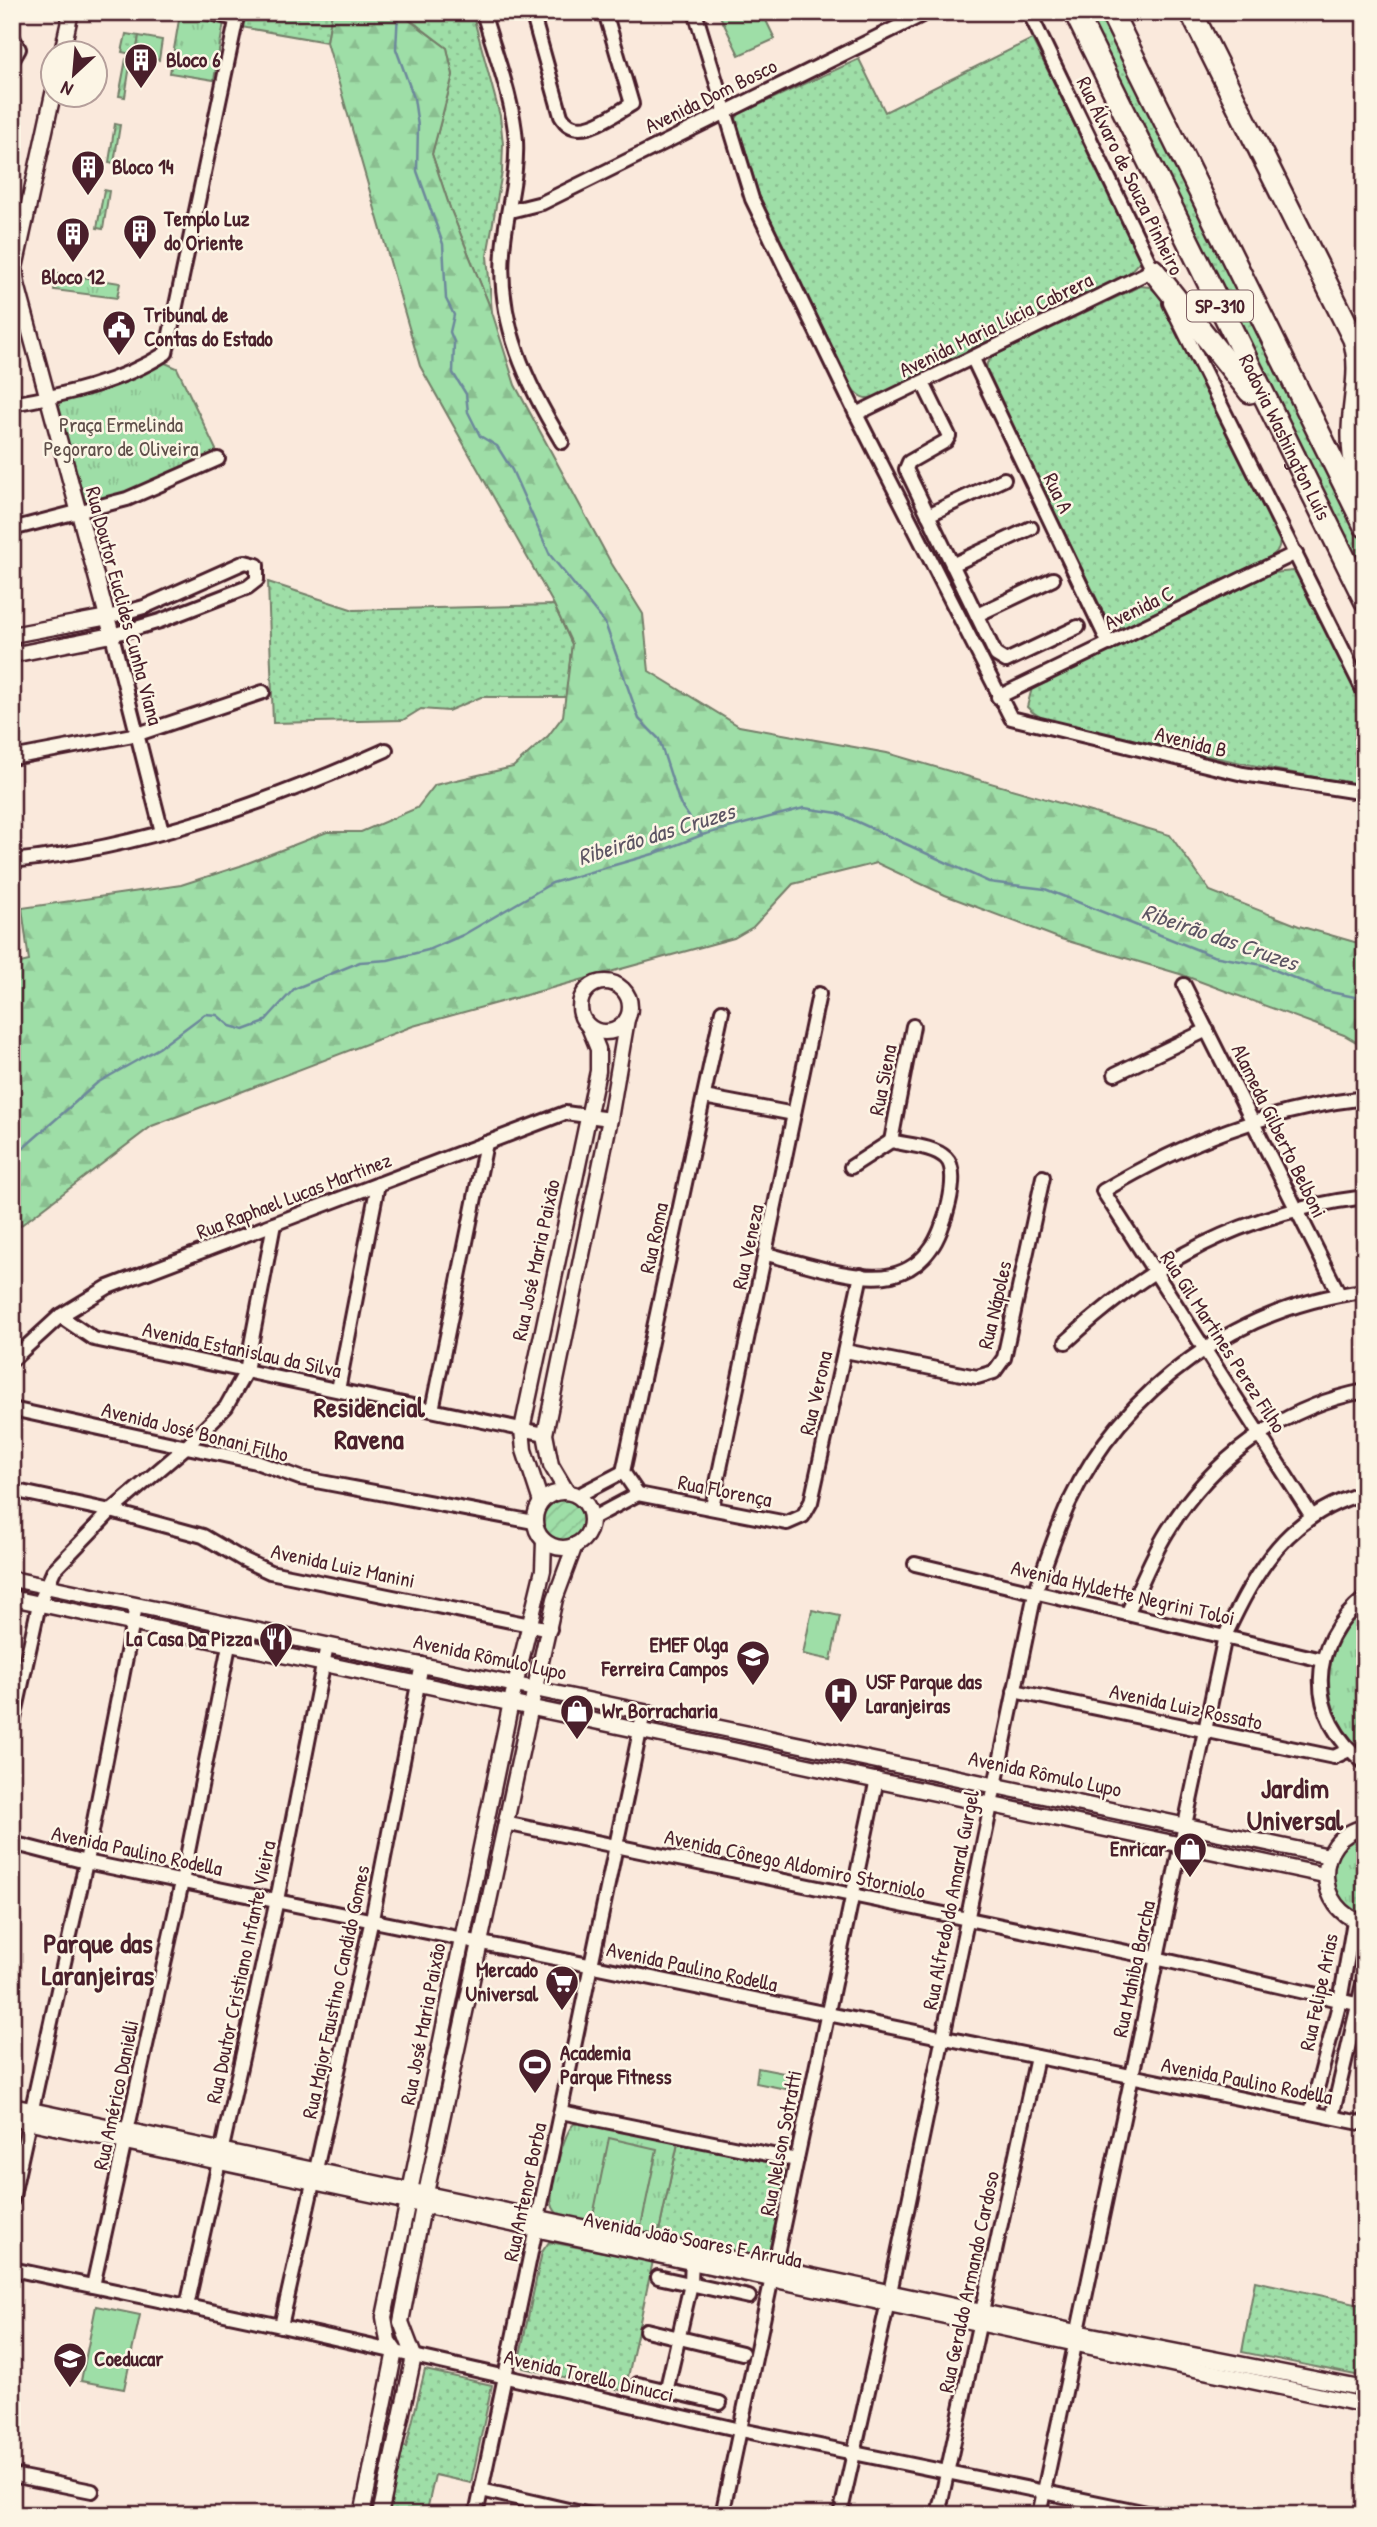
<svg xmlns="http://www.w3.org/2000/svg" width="1377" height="2527" font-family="'Patrick Hand',sans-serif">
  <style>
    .grass { fill: url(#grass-dots); stroke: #747e69; stroke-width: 2 }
    .forest { fill: url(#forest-firs); stroke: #747e69; stroke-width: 2 }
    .park { fill: url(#park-tufts); stroke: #747e69; stroke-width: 2 }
    .garden { fill: url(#garden-furrows); stroke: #747e69; stroke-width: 2 }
    .pitch { fill: #9edea7; stroke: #747e69; stroke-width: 2 }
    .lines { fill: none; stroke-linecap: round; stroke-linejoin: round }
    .stream { stroke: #6d899b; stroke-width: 2.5 }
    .minor-casing { stroke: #4a1f2b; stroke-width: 18 }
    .tertiary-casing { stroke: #4a1f2b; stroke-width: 19 }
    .motorway-casing { stroke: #4a1f2b; stroke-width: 26 }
    .minor { stroke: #fcf5e5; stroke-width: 12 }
    .tertiary { stroke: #fcf5e5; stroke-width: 14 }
    .motorway { stroke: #fcf5e5; stroke-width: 21 }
    .labels { text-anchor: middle; stroke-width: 5; stroke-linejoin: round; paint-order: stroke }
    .shield { fill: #fcf5e5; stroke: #7f5f63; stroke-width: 2 }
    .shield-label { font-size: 19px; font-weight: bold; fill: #4a1f2b }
    .poi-label { font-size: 21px; font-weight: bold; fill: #4a1f2b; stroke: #fcf5e5; text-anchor: start }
    .street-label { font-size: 21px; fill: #4a1f2b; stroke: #fcf5e5 }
    .park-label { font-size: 21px; fill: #5f4f4a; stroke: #fcf5e5 }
    .water-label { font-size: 23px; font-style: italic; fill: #5c5463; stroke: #fcf5e5 }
    .district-label { font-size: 28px; font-weight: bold; fill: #4a1f2b; stroke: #fcf5e5 }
  </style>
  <defs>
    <pattern id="grass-dots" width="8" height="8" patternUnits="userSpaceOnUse" patternTransform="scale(1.75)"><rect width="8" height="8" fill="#9edea7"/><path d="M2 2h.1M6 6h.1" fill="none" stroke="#8abe90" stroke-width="1.8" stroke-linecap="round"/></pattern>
    <pattern id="forest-firs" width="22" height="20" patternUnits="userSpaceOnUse" patternTransform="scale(1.75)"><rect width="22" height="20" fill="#9edea7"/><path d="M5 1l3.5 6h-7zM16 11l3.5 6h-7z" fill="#8abe90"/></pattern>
    <pattern id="park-tufts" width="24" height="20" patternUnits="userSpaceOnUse" patternTransform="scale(1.75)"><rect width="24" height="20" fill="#9edea7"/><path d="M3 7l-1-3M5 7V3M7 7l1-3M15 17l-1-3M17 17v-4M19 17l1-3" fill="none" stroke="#8abe90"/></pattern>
    <pattern id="garden-furrows" width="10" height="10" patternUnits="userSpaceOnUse" patternTransform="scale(1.75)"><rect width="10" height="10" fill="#9edea7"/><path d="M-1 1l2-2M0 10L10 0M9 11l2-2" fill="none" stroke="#8abe90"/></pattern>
  </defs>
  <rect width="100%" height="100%" fill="#fae9dc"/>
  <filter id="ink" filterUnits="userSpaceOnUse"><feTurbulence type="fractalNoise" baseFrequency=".0143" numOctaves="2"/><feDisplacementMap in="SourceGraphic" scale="14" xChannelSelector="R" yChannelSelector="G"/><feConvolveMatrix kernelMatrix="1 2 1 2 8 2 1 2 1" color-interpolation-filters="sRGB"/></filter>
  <g filter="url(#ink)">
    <g class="grass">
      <path d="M243,12h89l-5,30 -86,-15z"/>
      <path d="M404,12h68l28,104 3,28 -1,28 -15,84 5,56 -42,-104 -18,-54 21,-79 -6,-27 -42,-32z"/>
      <path d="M1082,12h23l260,525v50z"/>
      <path d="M126,34l13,2 -3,19 -14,-3z"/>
      <path d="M1032,39l107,213 1,9 -14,15 -245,119c-13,5 -20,5 -29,-7l-92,-190 -24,-79 3,-5 120,-55 26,53z"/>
      <path d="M1140,286l10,1 12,11 118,239c0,11 -2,15 -11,21l-144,69h-8l-11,-9 -120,-247 1,-8 6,-7z"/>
      <path d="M1293,571l7,5 65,131v79c-83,-14 -165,-31 -248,-50 -27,-6 -71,-8 -90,-29l5,-19 241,-115z"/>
      <path d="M268,582l86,28 200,-5 18,39 -6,53h-85l-33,14 -27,-2 -18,11 -130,3z"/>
      <path d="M678,2143l104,22 4,11 -18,80 -9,3 -101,-23z"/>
      <path d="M549,2242l104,19 -28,130 -102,-23 -3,-13 22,-103z"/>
      <path d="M1255,2281l110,24v72l-123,-25z"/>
      <path d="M425,2370l67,15 -21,98 -36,-8 -9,40h-38l13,-69 5,1z"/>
    </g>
    <path class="forest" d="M332,12h72l1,5 42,31 6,27 -21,79 18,54 42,104 23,73 95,176 33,53 6,57 90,55 148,27 283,82 40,56 89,35 66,19v102l-21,-12 -164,-61 -119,-35 -116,-44 -68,-32 -84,21 -40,43 -19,11 -321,88 -261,100 -140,106v-267l17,-4 -7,-53 159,-23 59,-19 87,-34h34l56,-24 18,-23 78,-18 35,-31 15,-20 9,-72 -18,-39 -134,-239 -93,-324z"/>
    <g class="park">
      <path d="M180,14l44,8 -10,58 -44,-7z"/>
      <path d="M139,36l23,4 -3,20 -23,-5z"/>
      <path d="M57,273l63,10 -3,15 -63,-8z"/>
      <path d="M163,362l14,6 41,86 -94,40 -38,10 -29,-98 2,-4z"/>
      <path d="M1365,1607v146c-48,-39 -48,-107 0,-146z"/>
      <path d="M1365,1836v81c-6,-3 -16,-5 -21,-10 -3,-3 -5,-11 -7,-15 -12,-24 2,-49 28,-56z"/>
      <path d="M584,2123l94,20 -20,93 -96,-19c-5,-4 -9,-7 -10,-13 -3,-14 12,-73 22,-80z"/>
    </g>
    <g class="garden">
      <path d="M126,59h5l-6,38 -6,-1z"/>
      <path d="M115,124l5,1 -6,38 -5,-1z"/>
      <path d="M104,190l5,1 -6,38 -6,-1z"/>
      <circle cx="562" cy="1520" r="22"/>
    </g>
    <g class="pitch">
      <path d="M718,12h44l13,27 -36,16z"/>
      <path d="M812,1610l28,6 -9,44 -28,-6z"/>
      <path d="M758,2068l31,6 -3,15 -30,-6z"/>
      <path d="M609,2138l48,11 -16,77 -48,-10z"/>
      <path d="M96,2306l44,9 -16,74 -43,-8z"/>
    </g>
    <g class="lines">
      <g class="stream">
        <path d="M398,12l-2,37 18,49 4,28 -1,45 26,73 3,55 8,16 -4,17 4,10 -1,31 13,21 2,18 12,24 17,10 15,24 38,85 55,68 34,96 20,20 21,65 22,31"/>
        <path d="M12,1158l85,-75 62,-35 46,-34 12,1 13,11 14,4 19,-7 31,-34 66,-27 28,-2 40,-10 35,-15 89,-52 101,-29 49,-19 102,-27 34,5 151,69 56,7 168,67 50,9 62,26 40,8"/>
      </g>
      <g class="minor-casing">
        <g id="minor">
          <path d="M204,12l32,7"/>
          <path d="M483,12c12,42 30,86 33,129 2,38 -11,74 -13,111 -6,70 24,133 59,190"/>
          <path d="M532,12l29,104c16,28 51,-1 71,-12l-27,-92"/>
          <path d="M695,12l57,187 104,215 155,304 232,56 122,19"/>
          <path d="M1029,12l126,262"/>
          <path d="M12,36l7,13 -7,12"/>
          <path d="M510,211l32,-8 386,-191"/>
          <path d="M1170,303l195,391"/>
          <path d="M973,359l136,285"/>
          <path d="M923,383l26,53 -3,5 -37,21 -3,7 90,186 10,6 72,-34"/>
          <path d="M12,404c53,-9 109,-22 154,-51l72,-341"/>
          <path d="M856,414l297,-144"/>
          <path d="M928,515l76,-36"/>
          <path d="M12,529l115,-30 91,-40"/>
          <path d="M952,565l79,-37"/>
          <path d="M977,615l76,-36"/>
          <path d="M108,617l36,-10 101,-45 12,3v15l-9,7 -88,34 -48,14 50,197"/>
          <path d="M998,697l298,-144"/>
          <path d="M12,758l126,-24 125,-42"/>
          <path d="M12,861c131,-13 255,-58 374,-111"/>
          <path d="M1184,985l155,309"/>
          <path d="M1115,1074l92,-44"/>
          <path d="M704,1097l90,17"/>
          <path d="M891,1141l22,-115"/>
          <path d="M766,1254c34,8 93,29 126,21 16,-4 30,-14 39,-27 12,-15 31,-75 15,-90 -12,-12 -39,-13 -55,-17l-40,26"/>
          <path d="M60,1316l34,23 451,95"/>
          <path d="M1066,1342c88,-82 177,-130 299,-145"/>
          <path d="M845,1351l132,26 17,-5 10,-14 39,-181"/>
          <path d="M12,1360l48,-44 48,-29 457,-174 45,6"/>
          <path d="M338,1390l40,-206"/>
          <path d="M12,1409l244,53 44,16 234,44"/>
          <path d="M432,1410l54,-267"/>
          <path d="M623,1472l99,-461"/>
          <path d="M623,1472l15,22"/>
          <path d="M12,1490l99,21 92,25 39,23 28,13 280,57"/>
          <path d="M638,1494l149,29 16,-7 8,-14 50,-227"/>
          <path d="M577,1496l46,-24"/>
          <path d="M712,1507l107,-513"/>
          <path d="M1311,1515l-208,-324c82,-49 166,-82 262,-93"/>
          <path d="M591,1519l47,-25"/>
          <path d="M915,1564l407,96"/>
          <path d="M1365,1598c-58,46 -60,119 0,165"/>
          <path d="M1127,1614c13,-27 24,-56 40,-82 44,-72 114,-125 198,-141"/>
          <path d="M1014,1691l320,66 15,-7"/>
          <path d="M12,1728l27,-124 15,-34 57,-59 75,-64 40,-40 20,-36 28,-147"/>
          <path d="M505,1823l651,135 209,48"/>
          <path d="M12,1843l74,19 1279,262"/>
          <path d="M561,2112l236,48"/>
          <path d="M1311,2112l29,-111 14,-80"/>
          <path d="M1332,2117l33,-142"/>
          <path d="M12,2200l74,-338 50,-256"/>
          <path d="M12,2269l269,57 460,104 416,85"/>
          <path d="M658,2277l91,20"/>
          <path d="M93,2286l89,-404 51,-257"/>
          <path d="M187,2306l90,-406 50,-255"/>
          <path d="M281,2326l91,-407 50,-255"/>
          <path d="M646,2330l96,23"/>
          <path d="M638,2384l82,19"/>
          <path d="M666,2392l25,-108 1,-29"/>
          <path d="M12,2475l80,16"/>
          <path d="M481,2490l109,25"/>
          <path d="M476,2515l168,-803"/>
          <path d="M722,2515l155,-736"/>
          <path d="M840,2515l48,-213 147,-709c11,-30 21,-62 34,-90 55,-116 170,-197 296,-212"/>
          <path d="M938,2515l99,-458"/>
          <path d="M1039,2515l186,-879c31,-67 64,-123 140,-143"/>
        </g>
      </g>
      <g class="tertiary-casing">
        <g id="tertiary">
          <path d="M62,52l9,-40"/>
          <path d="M12,635l96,-18"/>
          <path d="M12,655l100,-20 -95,-351 -2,-16 38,-174"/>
          <circle cx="605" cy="1007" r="25"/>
          <path d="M567,1492l-16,-27 -6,-31 65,-315 17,-100"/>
          <circle cx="563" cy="1520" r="28"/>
          <path d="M541,1502l-17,-52 -2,-21 76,-358v-22l-9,-22"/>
          <path d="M12,1579l1317,277"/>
          <path d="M12,1598l1312,277"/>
          <path d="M1365,1827c-53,11 -51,85 0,96"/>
          <path d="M12,2106l1064,226 289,57"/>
          <path d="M12,2118l1353,287"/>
          <path d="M362,2515l33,-164 -7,-10 -4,-24 127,-615 32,-132 1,-29"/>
          <path d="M380,2515l34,-159 -13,-34 22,-115 108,-501 24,-107 20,-54"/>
        </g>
      </g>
      <g class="motorway-casing">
        <g id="motorway">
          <path id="s1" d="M1075,12l290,588"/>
          <path d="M1111,12l254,514"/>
          <path d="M1191,12l163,327c10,34 -2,63 -1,98 0,24 6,47 12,70"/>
          <path d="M1153,270l97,122"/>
        </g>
      </g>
      <use href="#minor" class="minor"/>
      <use href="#tertiary" class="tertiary"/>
      <use href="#motorway" class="motorway"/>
    </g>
  </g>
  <defs>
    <g id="building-pin" transform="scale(1.75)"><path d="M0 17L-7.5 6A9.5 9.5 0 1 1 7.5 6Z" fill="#4a1f2b" stroke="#fcf5e5"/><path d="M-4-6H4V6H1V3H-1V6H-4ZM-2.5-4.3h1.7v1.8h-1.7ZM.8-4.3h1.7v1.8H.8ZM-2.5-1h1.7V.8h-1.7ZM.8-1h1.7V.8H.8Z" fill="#fff"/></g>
    <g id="civic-pin" transform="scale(1.75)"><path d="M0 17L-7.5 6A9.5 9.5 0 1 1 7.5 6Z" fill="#4a1f2b" stroke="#fcf5e5"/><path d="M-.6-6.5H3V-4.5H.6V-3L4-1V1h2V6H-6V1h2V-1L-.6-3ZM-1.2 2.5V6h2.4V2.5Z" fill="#fff"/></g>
    <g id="restaurant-pin" transform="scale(1.75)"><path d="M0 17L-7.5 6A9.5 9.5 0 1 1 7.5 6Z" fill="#4a1f2b" stroke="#fcf5e5"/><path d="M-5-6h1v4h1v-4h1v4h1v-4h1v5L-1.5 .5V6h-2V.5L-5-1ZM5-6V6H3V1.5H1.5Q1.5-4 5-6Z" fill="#fff"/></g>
    <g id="school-pin" transform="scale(1.75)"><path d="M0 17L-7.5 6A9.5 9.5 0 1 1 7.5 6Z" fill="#4a1f2b" stroke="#fcf5e5"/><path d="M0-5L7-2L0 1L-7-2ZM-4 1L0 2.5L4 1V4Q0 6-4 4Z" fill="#fff"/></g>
    <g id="hospital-pin" transform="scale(1.75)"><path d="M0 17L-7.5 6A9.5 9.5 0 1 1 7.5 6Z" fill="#4a1f2b" stroke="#fcf5e5"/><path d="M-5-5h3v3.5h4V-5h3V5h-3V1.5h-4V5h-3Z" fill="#fff"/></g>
    <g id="shop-pin" transform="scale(1.75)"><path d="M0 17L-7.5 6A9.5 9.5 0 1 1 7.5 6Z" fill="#4a1f2b" stroke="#fcf5e5"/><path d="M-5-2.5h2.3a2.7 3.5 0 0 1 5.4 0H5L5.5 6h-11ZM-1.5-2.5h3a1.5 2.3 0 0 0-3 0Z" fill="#fff"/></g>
    <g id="supermarket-pin" transform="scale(1.75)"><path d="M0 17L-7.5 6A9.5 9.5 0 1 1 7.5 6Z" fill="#4a1f2b" stroke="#fcf5e5"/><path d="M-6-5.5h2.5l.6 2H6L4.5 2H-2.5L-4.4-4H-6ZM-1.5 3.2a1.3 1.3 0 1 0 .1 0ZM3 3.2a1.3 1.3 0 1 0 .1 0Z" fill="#fff"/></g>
    <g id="stadium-pin" transform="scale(1.75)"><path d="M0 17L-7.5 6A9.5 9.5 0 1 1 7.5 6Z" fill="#4a1f2b" stroke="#fcf5e5"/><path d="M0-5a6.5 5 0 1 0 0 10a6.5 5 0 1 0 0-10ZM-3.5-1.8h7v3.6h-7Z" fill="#fff"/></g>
  </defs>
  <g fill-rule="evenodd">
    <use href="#building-pin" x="141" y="60"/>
    <use href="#building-pin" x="88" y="167"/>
    <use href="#building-pin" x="140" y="231"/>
    <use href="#building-pin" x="73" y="234"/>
    <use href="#civic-pin" x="119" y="327"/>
    <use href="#restaurant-pin" x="276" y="1639"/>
    <use href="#school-pin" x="753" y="1657"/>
    <use href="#hospital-pin" x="841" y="1694"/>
    <use href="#shop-pin" x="577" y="1711"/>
    <use href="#shop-pin" x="1190" y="1849"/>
    <use href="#supermarket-pin" x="562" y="1982"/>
    <use href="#stadium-pin" x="535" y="2065"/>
    <use href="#school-pin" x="70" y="2359"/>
  </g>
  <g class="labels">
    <rect class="shield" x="1187" y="290.5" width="66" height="31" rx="5"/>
    <g class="shield-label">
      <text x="1220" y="313">SP-310</text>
    </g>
    <g class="poi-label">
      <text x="166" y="67">Bloco 6</text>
      <text x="112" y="174">Bloco 14</text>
      <text x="164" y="226">Templo Luz<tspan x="164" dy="24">do Oriente</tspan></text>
      <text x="73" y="284" text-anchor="middle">Bloco 12</text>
      <text x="144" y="322">Tribunal de<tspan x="144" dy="24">Contas do Estado</tspan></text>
      <text x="252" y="1646" text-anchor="end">La Casa Da Pizza</text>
      <text x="728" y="1652" text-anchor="end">EMEF Olga<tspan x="728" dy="24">Ferreira Campos</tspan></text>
      <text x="866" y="1689">USF Parque das<tspan x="866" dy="24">Laranjeiras</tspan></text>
      <text x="602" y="1718">Wr Borracharia</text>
      <text x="1166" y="1856" text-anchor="end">Enricar</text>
      <text x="538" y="1977" text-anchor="end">Mercado<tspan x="538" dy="24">Universal</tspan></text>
      <text x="560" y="2060">Academia<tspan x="560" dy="24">Parque Fitness</tspan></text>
      <text x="94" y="2366">Coeducar</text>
    </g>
    <g class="street-label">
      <text transform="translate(711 96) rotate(-26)" y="7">Avenida Dom Bosco</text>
      <text transform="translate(1130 176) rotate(64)" y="7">Rua Álvaro de Souza Pinheiro</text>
      <text transform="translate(996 325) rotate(-26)" y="7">Avenida Maria Lúcia Cabrera</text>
      <text dy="7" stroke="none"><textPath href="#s1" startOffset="474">Rodovia Washington Luís</textPath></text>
      <text transform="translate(1058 493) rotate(64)" y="7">Rua A</text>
      <text transform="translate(124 606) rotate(75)" y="7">Rua Doutor Euclides Cunha Viana</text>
      <text transform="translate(1139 608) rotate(-26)" y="7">Avenida C</text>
      <text transform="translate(1191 742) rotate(14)" y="7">Avenida B</text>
      <text transform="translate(883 1080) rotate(-79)" y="7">Rua Siena</text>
      <text transform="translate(1279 1131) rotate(64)" y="7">Alameda Gilberto Belboni</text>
      <text transform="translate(294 1196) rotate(-21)" y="7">Rua Raphael Lucas Martinez</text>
      <text transform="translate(654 1238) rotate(-78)" y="7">Rua Roma</text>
      <text transform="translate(748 1247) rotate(-78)" y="7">Rua Veneza</text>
      <text transform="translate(536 1260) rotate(-78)" y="7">Rua José Maria Paixão</text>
      <text transform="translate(995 1305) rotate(-77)" y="7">Rua Nápoles</text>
      <text transform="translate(1223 1342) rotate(57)" y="7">Rua Gil Martines Perez Filho</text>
      <text transform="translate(242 1350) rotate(12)" y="7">Avenida Estanislau da Silva</text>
      <text transform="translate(816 1393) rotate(-77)" y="7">Rua Verona</text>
      <text transform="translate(195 1432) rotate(14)" y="7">Avenida José Bonani Filho</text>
      <text transform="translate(725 1491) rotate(11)" y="7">Rua Florença</text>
      <text transform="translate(343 1566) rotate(12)" y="7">Avenida Luiz Manini</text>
      <text transform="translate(1123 1593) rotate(13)" y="7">Avenida Hyldette Negrini Toloi</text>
      <text transform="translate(490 1657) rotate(12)" y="7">Avenida Rômulo Lupo</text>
      <text transform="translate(1186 1707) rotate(12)" y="7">Avenida Luiz Rossato</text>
      <text transform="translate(1045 1774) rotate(12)" y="7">Avenida Rômulo Lupo</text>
      <text transform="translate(137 1851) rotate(12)" y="7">Avenida Paulino Rodella</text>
      <text transform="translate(795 1864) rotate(12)" y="7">Avenida Cônego Aldomiro Storniolo</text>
      <text transform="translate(951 1900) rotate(-79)" y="7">Rua Alfredo do Amaral Gurgel</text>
      <text transform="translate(692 1967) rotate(12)" y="7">Avenida Paulino Rodella</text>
      <text transform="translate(1134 1969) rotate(-78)" y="7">Rua Mahiba Barcha</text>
      <text transform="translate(241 1972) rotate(-78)" y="7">Rua Doutor Cristiano Infante Vieira</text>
      <text transform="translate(336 1992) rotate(-78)" y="7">Rua Major Faustino Candido Gomes</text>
      <text transform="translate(1319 1992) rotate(-78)" y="7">Rua Felipe Arias</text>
      <text transform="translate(423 2024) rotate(-79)" y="7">Rua José Maria Paixão</text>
      <text transform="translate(1247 2081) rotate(11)" y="7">Avenida Paulino Rodella</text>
      <text transform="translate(116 2095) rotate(-78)" y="7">Rua Américo Danielli</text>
      <text transform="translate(781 2143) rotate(-79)" y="7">Rua Nelson Sotratti</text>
      <text transform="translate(525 2192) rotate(-78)" y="7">Rua Antenor Borba</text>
      <text transform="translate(693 2240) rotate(11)" y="7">Avenida João Soares E Arruda</text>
      <text transform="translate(969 2282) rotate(-78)" y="7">Rua Geraldo Armando Cardoso</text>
      <text transform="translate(589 2376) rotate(13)" y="7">Avenida Torello Dinucci</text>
    </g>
    <g class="park-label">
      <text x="121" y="432">Praça Ermelinda<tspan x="121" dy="24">Pegoraro de Oliveira</tspan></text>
    </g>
    <g class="water-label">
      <text transform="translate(656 834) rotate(-17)" y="8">Ribeirão das Cruzes</text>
      <text transform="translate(1220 937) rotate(19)" y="8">Ribeirão das Cruzes</text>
    </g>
    <g class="district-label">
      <text x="369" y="1417">Residencial<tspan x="369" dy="32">Ravena</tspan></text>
      <text x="1295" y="1798">Jardim<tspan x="1295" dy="32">Universal</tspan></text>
      <text x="98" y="1953">Parque das<tspan x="98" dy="32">Laranjeiras</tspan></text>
    </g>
  </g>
  <rect width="1377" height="2527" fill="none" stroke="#fcf5e5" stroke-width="42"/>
  <rect x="21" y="21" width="1335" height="2485" fill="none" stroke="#4a1f2b" stroke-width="2.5" filter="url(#ink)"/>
  <g transform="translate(74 74) rotate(206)"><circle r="33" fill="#fcf5e5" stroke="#b59f9b" stroke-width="2"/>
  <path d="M0-5L12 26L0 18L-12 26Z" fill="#4a1f2b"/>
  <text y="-10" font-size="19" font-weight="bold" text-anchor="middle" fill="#4a1f2b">N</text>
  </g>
</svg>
